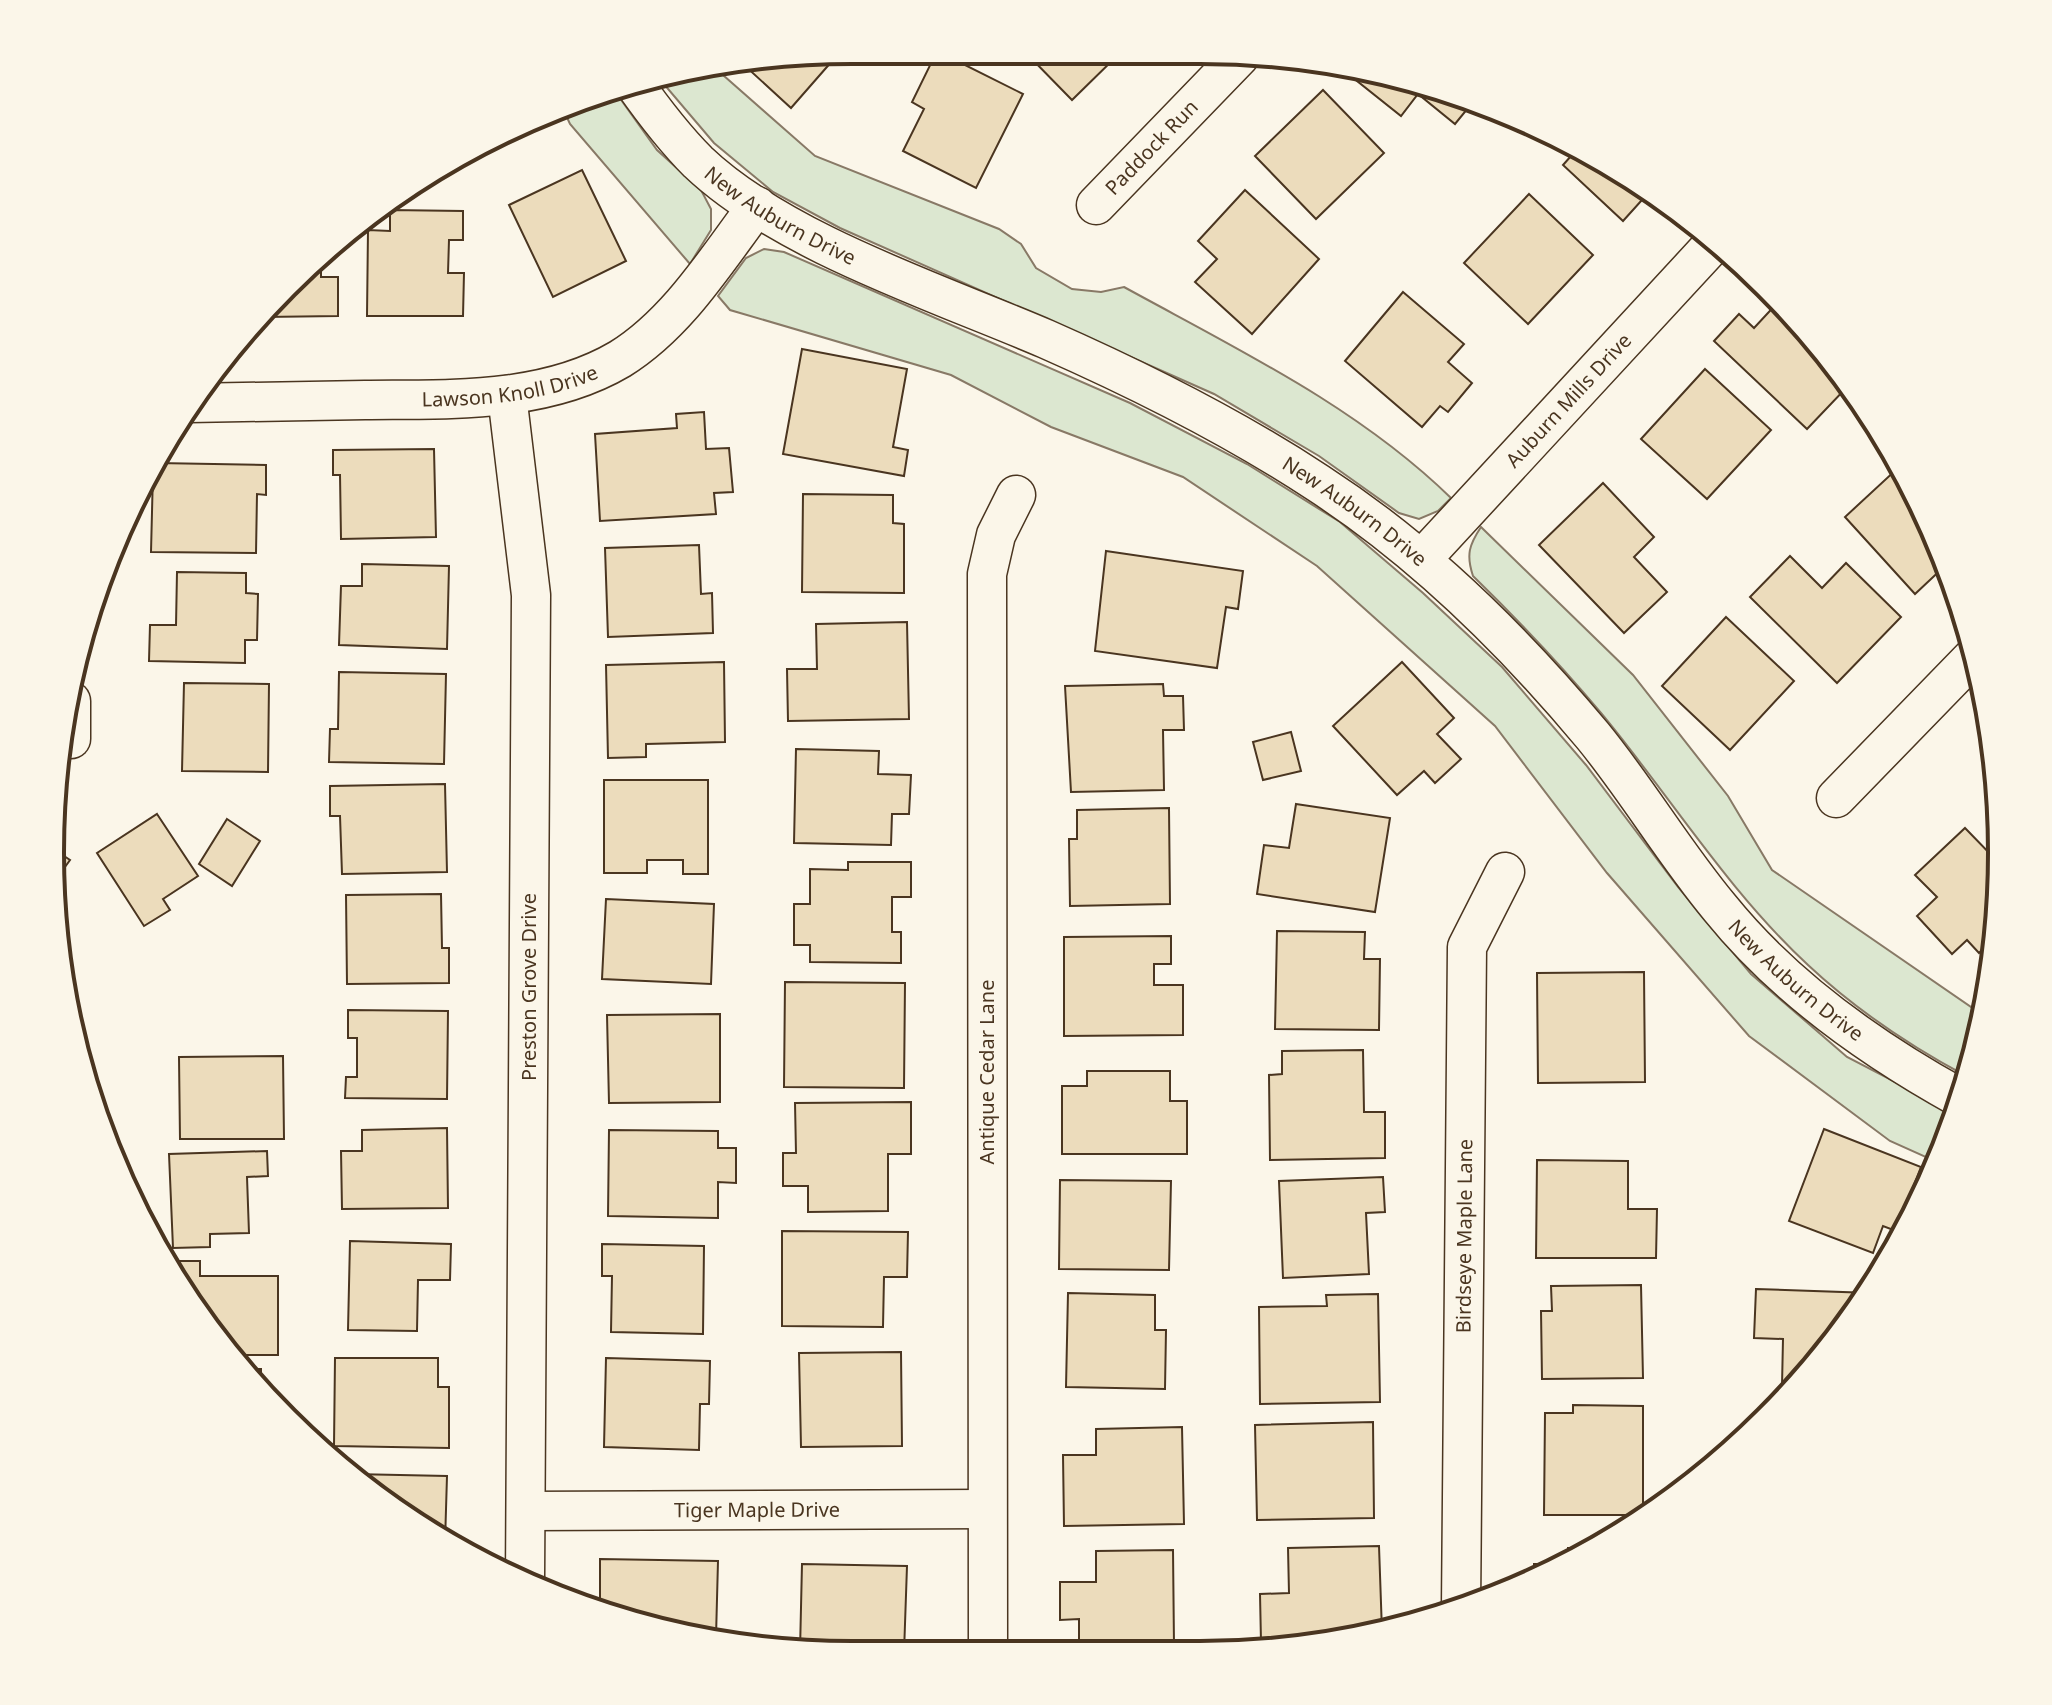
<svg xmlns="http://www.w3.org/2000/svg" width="2052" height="1705" font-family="'Noto Sans',sans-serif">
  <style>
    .green { fill: #dce7d0; stroke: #887966; stroke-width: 2 }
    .building { fill: #ecdcbc; stroke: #4a3520; stroke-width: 2 }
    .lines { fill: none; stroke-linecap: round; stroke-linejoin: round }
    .minor-casing { stroke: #4a3520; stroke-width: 41 }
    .minor { stroke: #fbf6e9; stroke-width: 38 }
    .labels { text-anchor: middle; stroke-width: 6; stroke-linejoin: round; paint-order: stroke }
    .street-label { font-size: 20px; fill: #4a3520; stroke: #fbf6e9 }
    .rim { fill: none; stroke: #4a3520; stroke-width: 4 }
  </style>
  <rect width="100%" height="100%" fill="#fbf6e9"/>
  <g class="green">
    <path d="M715,68l100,88 184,73 22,15 15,24 36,21 29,3 23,-5c113,62 234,120 327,211l-13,13 -19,8 -20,-6 -80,-57 -105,-62 -374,-166 -67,-36 -59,-49 -57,-67z"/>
    <path d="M614,90l43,60 44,40 10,19v21l-21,34 -120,-140 -6,-13z"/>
    <path d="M764,249l20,3 346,151 117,61 93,58 83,71 79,74 84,98 92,122 73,87 96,83 108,56 -16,50 -49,-22 -141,-105 -142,-163 -112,-147 -178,-160 -134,-89 -132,-50 -100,-52 -221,-65 -12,-14 28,-38z"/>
    <path d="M1481,527l152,148 95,121 44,74 212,146 -18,60c-56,-30 -111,-67 -158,-111 -80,-74 -138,-169 -207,-252 -40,-48 -84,-94 -128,-137 -7,-21 -4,-31 8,-49z"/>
  </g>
  <g class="building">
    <path d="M937,51l86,43 -47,94 -73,-37 21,-42 -12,-7z"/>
    <path d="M840,52l-49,56 -48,-44z"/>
    <path d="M1026,53l93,1 -47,46z"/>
    <path d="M1345,65l63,12 65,25 -18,22 -37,-30 -17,22 -59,-47z"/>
    <path d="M1323,90l61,63 -68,66 -61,-63z"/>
    <path d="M520,129l2,7 -57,16z"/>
    <path d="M1579,147l72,43 -28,31 -60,-56z"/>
    <path d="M582,170l44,91 -73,36 -44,-92z"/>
    <path d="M1245,190l74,69 -67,75 -57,-52 22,-23 -19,-18z"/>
    <path d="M1529,194l64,61 -65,69 -64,-61z"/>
    <path d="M390,210l73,1v29h-14l-1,33h16l-1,43h-96l1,-86 22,1z"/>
    <path d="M321,252v25h17v39l-74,1z"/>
    <path d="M1403,292l61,52 -16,18 24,21 -24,29 -8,-6 -18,21 -77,-66z"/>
    <path d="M1780,300l69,85 -42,44 -93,-88 25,-27 15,14z"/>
    <path d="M802,349l105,20 -14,78 15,3 -4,26 -121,-22z"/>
    <path d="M1705,369l66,61 -64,69 -66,-60z"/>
    <path d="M704,412l2,37 23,-1 4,44 -19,1 2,21 -116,7 -5,-87 82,-6 -1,-14z"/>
    <path d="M434,449l2,88 -95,2 -1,-64h-7v-25z"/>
    <path d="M157,463l109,2v30l-9,-1 -1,59 -105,-1 2,-80z"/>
    <path d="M1899,467l42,78 6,19 -32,30 -70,-77z"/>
    <path d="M1603,483l51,54 -20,20 33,35 -43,41 -85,-88z"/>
    <path d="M803,494l90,1v28l11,1v69l-102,-1z"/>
    <path d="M699,545l2,49 11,-1 1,40 -105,4 -3,-89z"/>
    <path d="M1106,551l137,20 -5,38 -12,-2 -9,61 -122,-17z"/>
    <path d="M1790,556l32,32 24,-25 55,54 -64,66 -87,-86z"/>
    <path d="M362,564l87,2 -2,83 -108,-4 2,-59h21z"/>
    <path d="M177,572l69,1v20l12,1 -1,46h-12v23l-96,-2 1,-36h26z"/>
    <path d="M1726,617l68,64 -64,69 -68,-64z"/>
    <path d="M907,622l2,97 -121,2 -1,-52h30l-1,-45z"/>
    <path d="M724,662l1,80 -79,2v13l-38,1 -2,-93z"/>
    <path d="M1402,662l52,56 -17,16 24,25 -26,24 -11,-12 -27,24 -64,-69z"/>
    <path d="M339,672l107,2 -2,90 -115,-2 1,-33h8z"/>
    <path d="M184,683l85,1 -1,88 -86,-1z"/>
    <path d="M1163,684l1,12h19l1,34h-21l1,60 -93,2 -6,-106z"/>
    <path d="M1291,732l10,39 -38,9 -10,-38z"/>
    <path d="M796,749l83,2 -1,23 33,1 -2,39h-17l-1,31 -97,-2z"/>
    <path d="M604,780h104v94h-25v-14h-36v13h-43z"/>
    <path d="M445,784l2,88 -105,2 -2,-58h-10v-30z"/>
    <path d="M1296,804l94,14 -15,94 -118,-18 7,-49 25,3z"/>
    <path d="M1169,808l1,96 -100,2 -1,-67h8v-29z"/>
    <path d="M157,814l41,62 -35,23 7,11 -26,16 -47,-73z"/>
    <path d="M227,819l33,22 -28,45 -33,-22z"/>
    <path d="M1965,828l36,37 -8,74 -14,14 -12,-13 -15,14 -35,-38 20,-19 -22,-22z"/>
    <path d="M55,850l15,10 -13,18z"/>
    <path d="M848,862h63v35h-19v35h9v31l-91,-1v-17h-16v-41h16v-35l38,1z"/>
    <path d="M441,894l1,54h7v35l-102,1 -1,-89z"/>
    <path d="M606,899l108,5 -3,80 -109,-5z"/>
    <path d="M1277,931l88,1 -1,27h16l-1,71 -104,-1z"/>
    <path d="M1171,936v28h-17v21h29v50l-119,1v-99z"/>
    <path d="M1644,972l1,110 -107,1 -1,-110z"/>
    <path d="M785,982l120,1 -1,105 -120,-1z"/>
    <path d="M348,1010l100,1 -1,88 -102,-1 1,-21h11v-39h-9z"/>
    <path d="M720,1014v88l-111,1 -2,-88z"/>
    <path d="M1363,1050l1,62h21v46l-115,2 -1,-85 13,-1v-23z"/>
    <path d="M283,1056l1,83h-104l-1,-82z"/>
    <path d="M1087,1071h83v30h17v53h-125v-68h25z"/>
    <path d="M911,1102v52h-23v57l-80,1v-26h-25v-33h13l-1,-50z"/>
    <path d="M447,1128l1,80 -106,1 -1,-58h21v-21z"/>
    <path d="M1824,1129l97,38 -25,64 -13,-5 -10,27 -84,-32z"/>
    <path d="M609,1130l109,1v17h18v35l-18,-1v36l-110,-2z"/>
    <path d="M267,1151l1,25 -21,1 2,56 -39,1v13l-37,1 -4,-94z"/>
    <path d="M1537,1160l91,1v48h29l-1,49h-120z"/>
    <path d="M1383,1177l2,35 -19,1 3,61 -86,4 -4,-97z"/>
    <path d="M1060,1180l111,1 -2,89 -110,-1z"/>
    <path d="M782,1231l126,1 -1,45h-23l-1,50 -101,-1z"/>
    <path d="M350,1241l101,3 -1,36h-32l-1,51 -69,-1z"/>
    <path d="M602,1244l102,2 -1,88 -92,-2 1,-56h-10z"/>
    <path d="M165,1261h35v15h78v79h-43l-49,-56z"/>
    <path d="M1641,1285l2,93 -101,1 -1,-68h11l-1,-25z"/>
    <path d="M1756,1289l114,4 -75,93h-13l1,-47 -29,-1z"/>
    <path d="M1068,1293l87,2v35h11l-1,59 -99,-2z"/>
    <path d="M1378,1294l2,108 -120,2 -1,-97 68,-1 -1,-11z"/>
    <path d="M901,1352l1,94 -101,1 -2,-94z"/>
    <path d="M335,1358h103v29h11v61l-115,-2z"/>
    <path d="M606,1358l104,3 -1,43h-9l-1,46 -95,-3z"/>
    <path d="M247,1369h14v16z"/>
    <path d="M1573,1405l70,1v109h-99l1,-102h28z"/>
    <path d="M1373,1422l1,96 -117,2 -2,-95z"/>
    <path d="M1182,1427l2,97 -120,2 -1,-71h33v-26z"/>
    <path d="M352,1474l95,2 -2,67 -93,-67z"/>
    <path d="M1379,1546l3,86 -32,8 -89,2 -1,-48 29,-1 -1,-45z"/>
    <path d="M1568,1548h25l-25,13z"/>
    <path d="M1173,1550l1,95 -95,2v-28l-19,1v-38h36v-31z"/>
    <path d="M600,1559l118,2 -2,76 -116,-24z"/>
    <path d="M802,1564l105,2 -3,87 -104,-2z"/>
    <path d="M1534,1564h28l-28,15z"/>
  </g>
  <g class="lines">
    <g class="minor-casing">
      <g id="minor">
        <path id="s1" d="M633,82c19,27 42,57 65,80 84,80 241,131 348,177 93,41 187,88 272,144 105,68 195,157 275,253 45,55 81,117 127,172 63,78 153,142 240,190"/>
        <path id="s2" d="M1096,205l144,-149"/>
        <path d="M507,395l24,200 -6,986"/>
        <path id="s3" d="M189,403c58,-1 117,-2 176,-3 84,-1 179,4 255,-41 58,-36 97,-100 137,-153"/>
        <path id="s4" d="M1422,559l293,-317"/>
        <path d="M71,739v-38"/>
        <path d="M1836,798l138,-142"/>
        <path id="s5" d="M527,1511l460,-2"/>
        <path id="s6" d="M1461,1608l6,-661 38,-75"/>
        <path d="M988,1654l-1,-1080 9,-39 20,-40"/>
      </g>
    </g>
    <use href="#minor" class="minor"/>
  </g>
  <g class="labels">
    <g class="street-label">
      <text dy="7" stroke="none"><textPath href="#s2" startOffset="80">Paddock Run</textPath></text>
      <text dy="7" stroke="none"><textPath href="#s1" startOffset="202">New Auburn Drive</textPath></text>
      <text dy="7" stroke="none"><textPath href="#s3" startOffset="322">Lawson Knoll Drive</textPath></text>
      <text dy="7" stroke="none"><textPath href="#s4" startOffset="216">Auburn Mills Drive</textPath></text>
      <text dy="7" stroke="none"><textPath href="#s1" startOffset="850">New Auburn Drive</textPath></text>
      <text dy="7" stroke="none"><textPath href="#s1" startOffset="1498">New Auburn Drive</textPath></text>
      <text transform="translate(529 987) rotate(-90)" y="7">Preston Grove Drive</text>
      <text transform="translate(987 1072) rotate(-90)" y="7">Antique Cedar Lane</text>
      <text dy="7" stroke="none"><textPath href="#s6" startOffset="372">Birdseye Maple Lane</textPath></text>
      <text dy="7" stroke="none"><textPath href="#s5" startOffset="230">Tiger Maple Drive</textPath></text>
    </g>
  </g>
  <path d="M0 0H2052V1705H0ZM852 64H1200A788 788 0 0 1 1988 852V853A788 788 0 0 1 1200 1641H852A788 788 0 0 1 64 853V852A788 788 0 0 1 852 64Z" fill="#fbf6e9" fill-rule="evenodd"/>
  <path class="rim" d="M852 64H1200A788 788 0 0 1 1988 852V853A788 788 0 0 1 1200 1641H852A788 788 0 0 1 64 853V852A788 788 0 0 1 852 64Z"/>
</svg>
